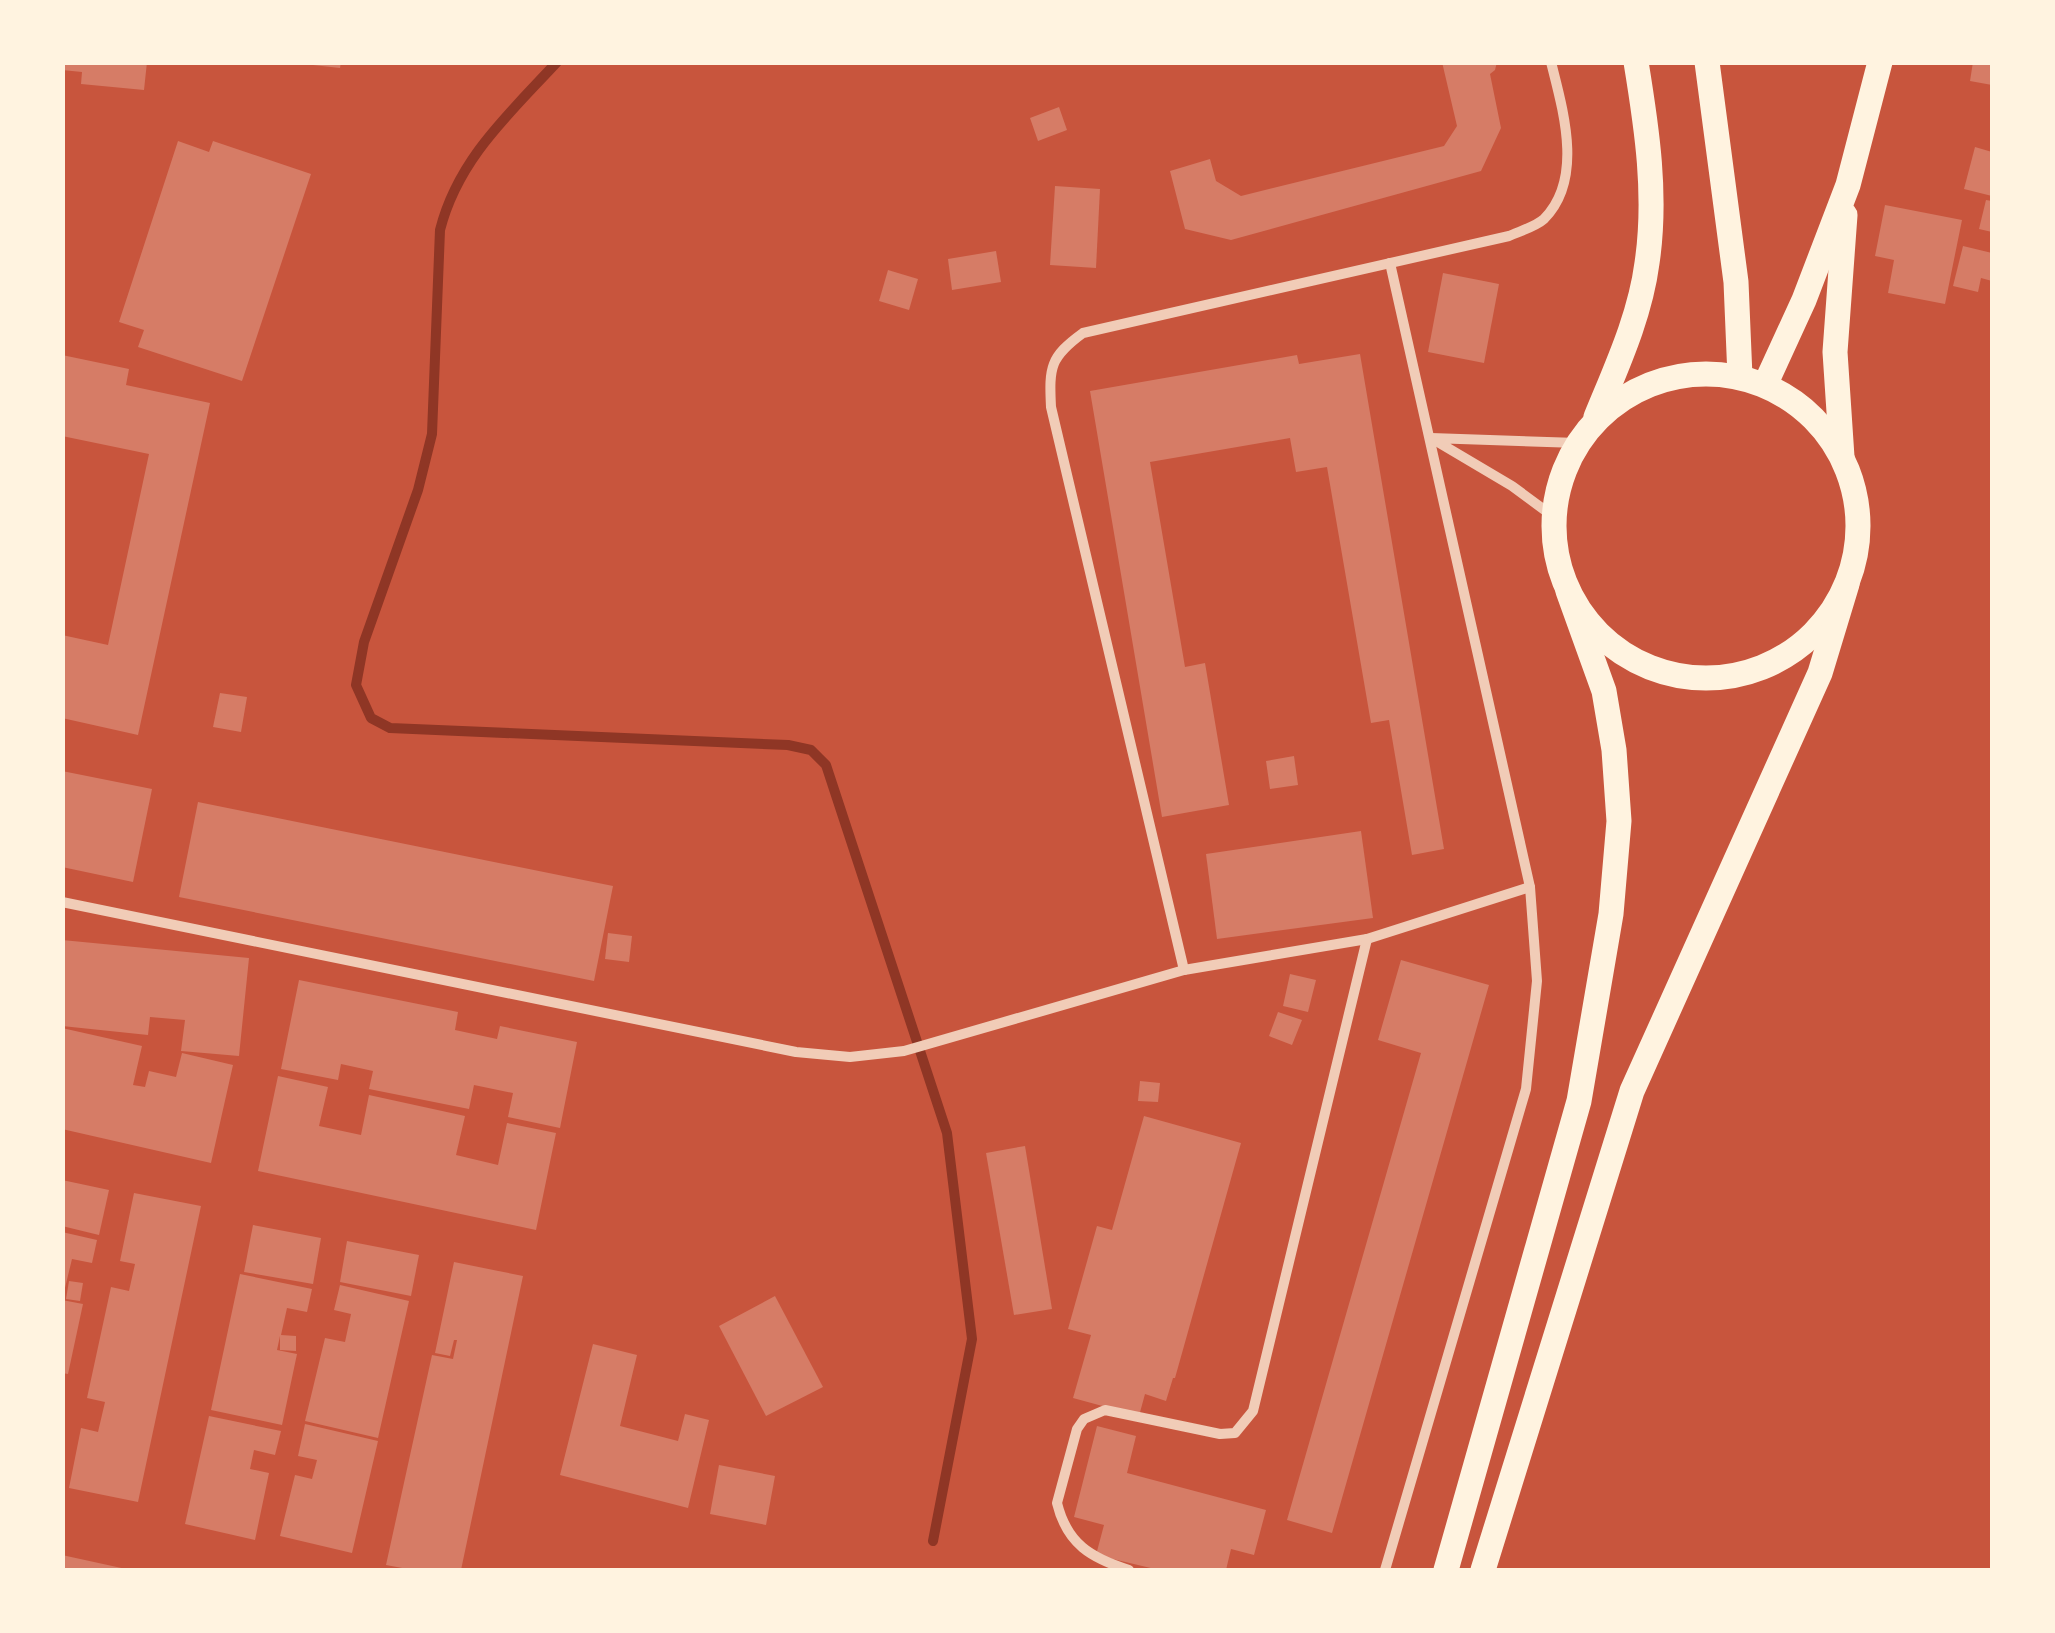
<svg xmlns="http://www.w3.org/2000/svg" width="2055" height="1633" font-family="Arial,sans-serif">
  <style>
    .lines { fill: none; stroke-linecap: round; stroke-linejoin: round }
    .stream { stroke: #8f3625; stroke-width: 10 }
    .building { fill: #d67c66 }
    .minor { stroke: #f1ccb7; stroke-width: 10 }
    .primary { stroke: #fff3e0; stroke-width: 25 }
    .trunk { stroke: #fff3e0; stroke-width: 25 }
  </style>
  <rect width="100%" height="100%" fill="#c8553d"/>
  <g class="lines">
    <path class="stream" d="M557,62c-48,52 -99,97 -117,168l-8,204 -14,56 -54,152 -8,43 15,33 19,10 398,17 23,5 15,15 121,368 25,206 -39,202"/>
  </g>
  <g class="building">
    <path d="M62,62h85l-3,28 -63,-6 1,-12 -20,-2z"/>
    <path d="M313,62h28l-1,6 -27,-3z"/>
    <path d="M1442,62h55l-2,8 -5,4 11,54 -20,43 -250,69 -46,-11 -15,-58 40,-12 6,22 25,15 203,-50 13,-20z"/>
    <path d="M1973,62h19v23l-22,-4z"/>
    <path d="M1059,107l8,23 -29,11 -8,-23z"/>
    <path d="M178,141l31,11 4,-11 98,33 -69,207 -104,-34 6,-17 -25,-8z"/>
    <path d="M1975,147l17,5v44l-28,-7z"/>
    <path d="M1055,186l45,3 -4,79 -46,-3z"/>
    <path d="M1986,200l6,1v31l-13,-3z"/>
    <path d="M1885,205l77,15 -17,84 -57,-11 6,-33 -19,-4z"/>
    <path d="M1963,246l29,7v28l-11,-3 -3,14 -25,-6z"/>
    <path d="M996,251l5,31 -49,8 -4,-31z"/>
    <path d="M888,270l30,9 -9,31 -30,-9z"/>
    <path d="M1443,273l56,11 -15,79 -56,-11z"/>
    <path d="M1360,354l84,495 -32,6 -23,-135 -18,3 -44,-256 -31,5 -6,-34 -140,24 35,205 20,-4 24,142 -67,12 -72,-426 207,-36 2,9z"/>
    <path d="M62,355l67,14 -3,16 84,18 -72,332 -76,-17v-83l46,10 41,-191 -87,-18z"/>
    <path d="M220,693l27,4 -6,35 -28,-5z"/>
    <path d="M1294,756l4,29 -28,4 -4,-28z"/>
    <path d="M62,771l90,18 -19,93 -71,-15z"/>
    <path d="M198,802l415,84 -19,95 -415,-84z"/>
    <path d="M1361,831l12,87 -156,21 -11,-85z"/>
    <path d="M608,933l24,3 -3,26 -24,-3z"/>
    <path d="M62,940l187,18 -10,98 -58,-5 4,-31 -35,-3 -2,18 -86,-9z"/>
    <path d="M1401,960l88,25 -157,548 -45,-13 134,-467 -43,-13z"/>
    <path d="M1290,974l26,6 -8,32 -25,-6z"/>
    <path d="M299,980l159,32 -3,18 42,9 3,-13 77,16 -17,86 -52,-11 5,-24 -39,-8 -5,24 -100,-20 4,-18 -32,-7 -3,16 -57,-11z"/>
    <path d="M1278,1012l24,8 -10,25 -23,-9z"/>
    <path d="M62,1028l80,18 -9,39 12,2 4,-16 27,6 6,-24 51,12 -22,98 -149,-34z"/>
    <path d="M278,1076l50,11 -9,39 42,9 8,-40 96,21 -9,39 42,10 9,-42 49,10 -20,97 -278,-59z"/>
    <path d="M1140,1081l20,2 -2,19 -20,-1z"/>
    <path d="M1144,1116l97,27 -66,235h-2l-7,23 -21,-7 -6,22 -66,-18 18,-63 -23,-6 29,-103 15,4z"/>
    <path d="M1025,1146l27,163 -38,6 -28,-162z"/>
    <path d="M62,1180l47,10 -10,45 -37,-9z"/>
    <path d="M134,1193l67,13 -63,296 -69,-14 12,-60 17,4 7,-30 -18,-4 24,-111 18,4 6,-27 -15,-3z"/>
    <path d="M253,1225l68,13 -8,46 -69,-12z"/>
    <path d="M62,1232l35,8 -5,23 -20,-4 -8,33z"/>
    <path d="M347,1241l72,14 -8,41 -71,-14z"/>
    <path d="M454,1262l69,14 -62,294h-48l-27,-5 46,-210 21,4 4,-19h-3l-4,16 -15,-3z"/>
    <path d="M240,1274l72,15 -5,23 -20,-4 -6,27 15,1v15l-16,-1v-14l-3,14 20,4 -15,71 -71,-15z"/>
    <path d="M69,1281l14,2 -3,18 -14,-2z"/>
    <path d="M340,1285l69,16 -31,137 -73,-17 20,-83 20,4 6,-28 -17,-4z"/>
    <path d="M775,1296l48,91 -57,29 -47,-90z"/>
    <path d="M62,1300l21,4 -15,70 -6,-1z"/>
    <path d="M593,1344l44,11 -17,71 58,15 7,-27 24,6 -21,88 -128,-33z"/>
    <path d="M209,1416l72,15 -6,24 -21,-5 -4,19 19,4 -14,67 -70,-16z"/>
    <path d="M305,1424l73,17 -26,112 -72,-17 15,-61 17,4 5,-19 -19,-4z"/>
    <path d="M1097,1426l39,10 -9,37 139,37 -12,45 -23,-6 -5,21h-67l-63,-15 8,-30 -30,-8z"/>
    <path d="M719,1465l56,11 -9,49 -56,-11z"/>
    <path d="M62,1555l64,14v1h-64z"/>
  </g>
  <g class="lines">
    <g class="minor">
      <path d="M1554,517l-42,-31 -81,-48 147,5"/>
      <path d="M62,902l734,150 54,5 54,-6 280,-81 183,-31 163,-52"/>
      <path d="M1184,970l-133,-563c-2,-40 -1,-50 32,-74l426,-97c11,-5 26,-9 35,-17 40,-40 19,-109 7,-157"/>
      <path d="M1129,1570c-38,-12 -62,-26 -72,-67l20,-74 7,-10 21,-9 115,24 15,-1 18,-22 114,-472"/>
      <path d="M1385,1570l141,-481 11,-108 -7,-94 -140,-624"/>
    </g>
    <g class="primary">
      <path d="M1765,385l39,-85 44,-115 32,-123"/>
      <path d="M1842,457l-7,-105 10,-137"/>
    </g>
    <g class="trunk">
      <path d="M1707,62l29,220 4,95"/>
      <circle cx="1706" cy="526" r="152"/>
      <path d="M1596,417c20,-49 44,-100 51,-154 10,-67 0,-134 -11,-201"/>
      <path d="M1446,1570l133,-469 32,-187 8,-93 -5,-71 -10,-59 -36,-100"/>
      <path d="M1483,1570l149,-479 188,-418 27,-89"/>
    </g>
  </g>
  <rect width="2055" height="1633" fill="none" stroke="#fff3e0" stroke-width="130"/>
</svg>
